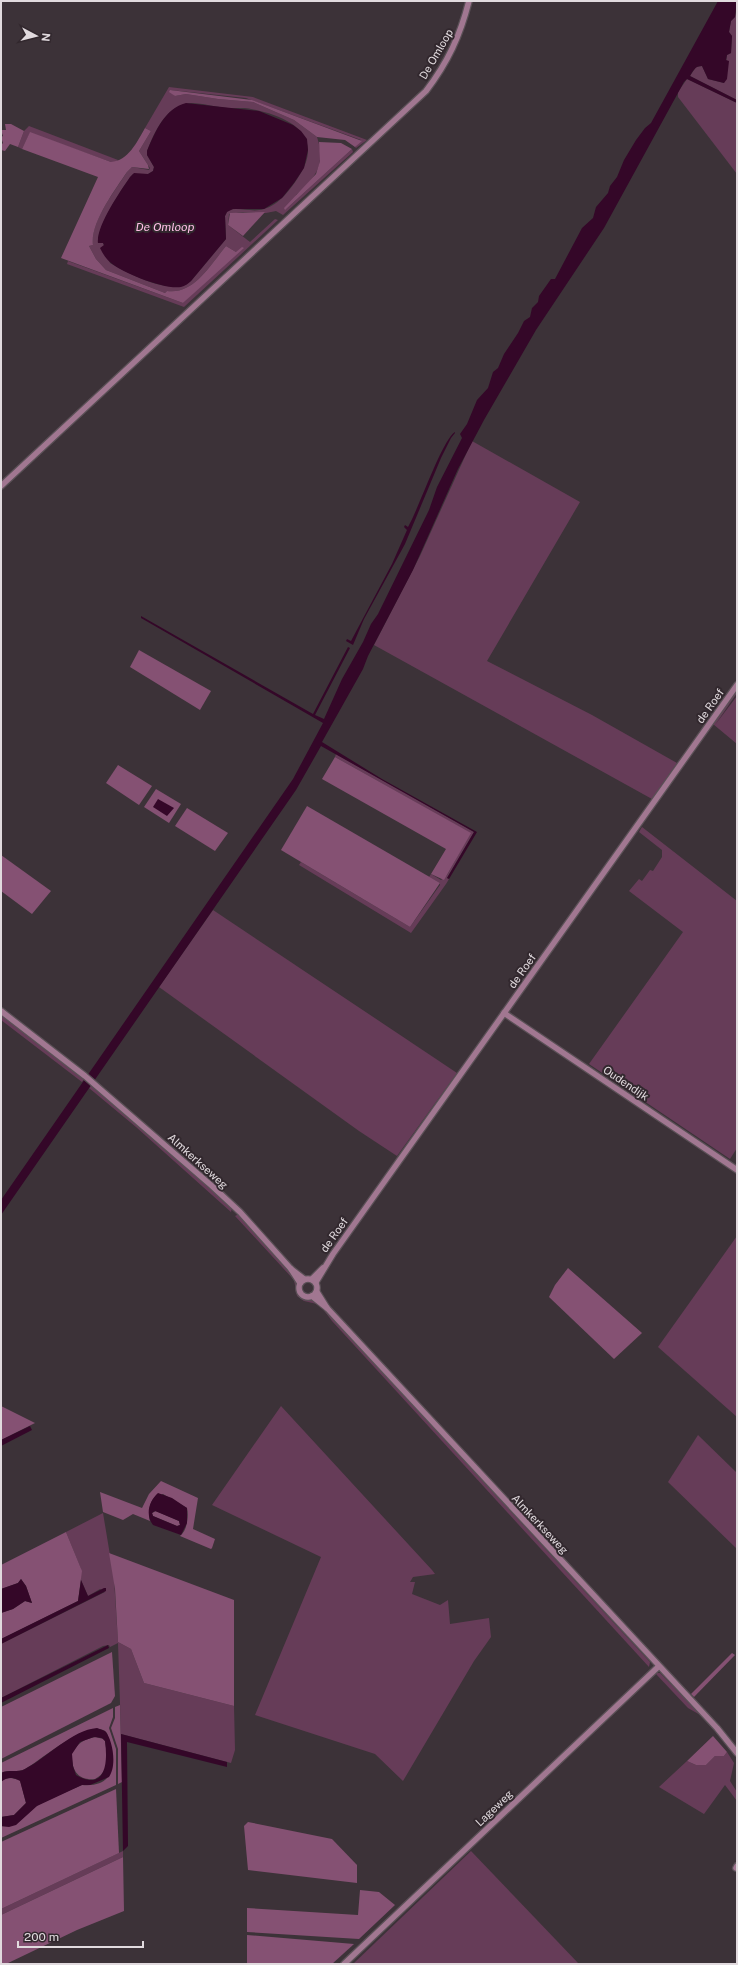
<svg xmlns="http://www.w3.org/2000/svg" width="738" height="1965" font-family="'Public Sans',sans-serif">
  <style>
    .green { fill: #663c58; fill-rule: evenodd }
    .forest { fill: #855173 }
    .water { fill: #340728; fill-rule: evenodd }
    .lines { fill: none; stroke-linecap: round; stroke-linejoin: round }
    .minor-casing { stroke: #5a5056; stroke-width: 8 }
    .minor { stroke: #a17791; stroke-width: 5.5 }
    .labels { text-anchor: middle; stroke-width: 4; stroke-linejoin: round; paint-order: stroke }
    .street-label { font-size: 11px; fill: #e1dade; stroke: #32282e }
    .water-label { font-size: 12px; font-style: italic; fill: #ffbfe7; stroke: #32282e }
  </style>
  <rect width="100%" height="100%" fill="#3c3238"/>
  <g class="green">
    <path d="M737,7v93l-47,-24 6,-9 6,-1 6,13 16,4 3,-28 4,-2 1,-17 -3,-4 2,-11 4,-4z"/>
    <path d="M687,79l50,24v71l-59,-77v-5z"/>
    <path d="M169,87l84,10 114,43 -11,8 -1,-1 6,-7 -115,-42 -76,-8 5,6 11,-2 32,5 35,3 41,18 23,17c9,28 -1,40 -21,58l-1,4 -10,11 67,-61 1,3 -70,63 -7,-4 -10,2 -23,-1 -14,2 -1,11 22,17 25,-23 3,1 -94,87 -117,-43 1,-3 115,42 53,-51 -10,-6c-15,18 -32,49 -59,45l-2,2 -59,-23 -10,-11 -7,-13 4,-1c-3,-23 22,-54 34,-73l5,-5 17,3 1,-2 -11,-17 12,-20 -6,-3zM191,103c12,0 24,4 36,5 8,1 17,-1 24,1 36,7 75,25 48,67 -8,13 -20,29 -35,33 -11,4 -24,-2 -36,1l-3,6 1,23 -35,42c-20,16 -61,-7 -81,-18l-7,-20h-5c-2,-14 25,-58 35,-69h15l5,-3 1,-4 -7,-12v-4c8,-20 19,-46 44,-48z"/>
    <path d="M29,126l89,34 -2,2h-5l-81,-29 -8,16 -4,-2 6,-16z"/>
    <path d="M472,441l108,61 -93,159 105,54 85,48 -25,36 -278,-154 46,-89z"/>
    <path d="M737,689v4l-22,32 22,-29v48l-24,-20z"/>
    <path d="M336,754l138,78 -27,46 2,1 -3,5 -35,49 -112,-68 2,-3 109,65 30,-42v-2l-11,-6 2,-3 10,6 6,-5 23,-42 -135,-76z"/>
    <path d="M642,827l95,74v247l-7,11 -141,-95 94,-132 -54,-41 10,-12 3,2 8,-11 3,1 9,-14v-7l-23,-18z"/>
    <path d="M213,910l244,163 -60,83 -38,-25 -200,-144z"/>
    <path d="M1,1013l84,65 -3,4 -81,-62z"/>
    <path d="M92,1084l140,124 -1,4 -95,-85 -47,-39z"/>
    <path d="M237,1215h2l56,64 4,16 5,4 9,1 4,4 -13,-3 -7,-5 -3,-16 -59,-64z"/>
    <path d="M737,1236v181l-79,-70z"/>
    <path d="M320,1305l330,357 -1,5 -317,-346z"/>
    <path d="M281,1406l151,164 3,4 -22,3 -3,5h5l-3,12 28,11 8,-5 2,24 39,-6 2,19 -17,24 -71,120 -28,-27 -120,-39 66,-158 -109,-52z"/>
    <path d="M698,1435l39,38v76l-69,-67z"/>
    <path d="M103,1513l11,66 4,63 13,7 13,34 90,23 1,44 -4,13 -110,-29 -3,-91 -8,4 -1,-2 -6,1 -102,52v-54l104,-52 -5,-3 -12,7 -7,-16v-11l-15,-37z"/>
    <path d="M657,1673h3l42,43 -14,-8 -32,-34z"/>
    <path d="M727,1752l7,11 -4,18 7,11v9l-12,-16 -21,29 -45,-27 28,-26 9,4h10l9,-9h9z"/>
    <path d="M123,1851v6l-122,58v-6z"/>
    <path d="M471,1851l108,113h-226z"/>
  </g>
  <g class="forest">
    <path d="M170,90l82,10 110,41 -7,6 -10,-7 -28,-3 -23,-17 -41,-18 -35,-3 -32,-5 -11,2 -6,-4z"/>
    <path d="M5,124h6l13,7 -6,16 -8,-3 -5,7 -4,-1v-5l2,-2 -2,-6 2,-1 -2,-6h5z"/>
    <path d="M145,128l6,3 -12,20 9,14 1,4 -17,-2 -5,5c-12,18 -37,51 -34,73l-4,1 7,13 10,11 59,23 2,-2c27,4 44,-27 59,-45l10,6 6,-5 2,1 -61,55 -122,-45 37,-81 -76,-28 8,-17 81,30c17,-1 26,-20 34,-34z"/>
    <path d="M319,142l22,1 11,6 -67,61 -1,-2 32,-34 4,-13z"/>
    <path d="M265,212l-22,24 -15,-11 2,-12z"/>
    <path d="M139,650l72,41 -11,19 -70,-43z"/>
    <path d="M335,757l136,76 -27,47 -13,-6 15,-25 -124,-70z"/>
    <path d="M118,765l34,21 -13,19 -33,-22z"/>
    <path d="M156,789l25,15 -12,19 -25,-16z"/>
    <path d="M307,806l133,77 -30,44 -129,-77z"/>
    <path d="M187,808l41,25 -13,18 -40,-25z"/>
    <path d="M1,855l50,36 -19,23 -31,-23z"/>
    <path d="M568,1268l74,65 -28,26 -65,-62 6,-12z"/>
    <path d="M1,1406l34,17 -34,17z"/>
    <path d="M161,1481l37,17 -5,31 22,10 -3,9 -1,1 -31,-13c7,-5 9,-20 7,-28l-24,-14c-3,1 -7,2 -9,4 -5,5 -6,17 -4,23l-17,-7 -10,6 -20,-8 -3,-20 42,16 7,-14z"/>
    <path d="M156,1511l23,10 1,4 -3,1 -24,-10 -1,-3z"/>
    <path d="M66,1532l16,39 -4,30 -77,38v-26l12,-4 12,-8 7,2 -6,-17 -5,-7 -3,4 -17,6v-24z"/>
    <path d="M109,1553l125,47v106l-90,-23 -13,-34 -13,-7 -3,-53z"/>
    <path d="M112,1652l3,44 -4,7 -110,56v-52z"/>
    <path d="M732,1653l3,2 -41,42 -3,-3z"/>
    <path d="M120,1705l2,77 -4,2v-35l-7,-21 4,-10v-11z"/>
    <path d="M113,1708v9l-4,11 7,21v36l-115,53v-12c18,3 25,-15 39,-22 14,-7 28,-13 42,-19 37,3 33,-27 25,-52 -16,-18 -66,28 -82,36 -7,4 -16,0 -24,4v-10z"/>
    <path d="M713,1736l14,16 -3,4h-9l-9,9h-10l-9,-4z"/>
    <path d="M96,1737l7,2 2,2c2,14 5,31 -10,38 -18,2 -24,-10 -23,-26 6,-10 12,-14 24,-16z"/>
    <path d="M11,1778l9,2 6,23 -12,12 -13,2v-35l3,-3z"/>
    <path d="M116,1789l3,64 -118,56v-67z"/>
    <path d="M248,1822l84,17 25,26v18l-109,-13 -4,-44z"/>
    <path d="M123,1857l1,54 -47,19 -71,34h-5v-49z"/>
    <path d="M360,1890l19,2 16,13 -36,34 -112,-7v-24l111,7z"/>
    <path d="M247,1935l107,9 -22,20h-85z"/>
  </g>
  <g class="water">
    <path d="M718,1h19l-2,16 -4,4 -2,11 3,4 -1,17 -4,2 -1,5 3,1 -2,18 -3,4 -16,-4 -6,-13c-7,0 -9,5 -12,10l47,24v3l-50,-24 -3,3 -80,146 -68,102 -52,90 -26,49 -45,101 -45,86 -5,13 -41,73 60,37 95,53 -28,47 -2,-1 27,-46 -153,-86 -25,44 -295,425v-15l292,-421 30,-56 -182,-105v-2l172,98 35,-67 2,1 -35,67 9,4 18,-40 21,-37 8,-18 7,-10 51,-104 8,-23 25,-49 -2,-4 7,-10 10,-24 11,-12 5,-16 5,-4 6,-14 14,-21 6,-12 6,-4 2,-9 6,-6 1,-6 12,-17h4l27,-51 11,-10 3,-11 12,-14 2,-7 7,-9 7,-17 12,-20 9,-12 6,-5z"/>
    <path d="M186,103l73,8 34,14 8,6 6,8 1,11 -4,18 -10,15 -12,15 -18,11h-31l-6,3 -2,4 1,23 -35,42c-3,3 -6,5 -10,6 -16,3 -58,-14 -70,-24 -5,-4 -8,-9 -11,-15l4,-3 -1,-2h-5c-2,-17 22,-51 32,-66l4,-4 14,1 5,-3 1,-4 -7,-12v-4c8,-19 18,-43 39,-48z"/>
    <path d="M455,432v1l-4,5 -10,20 -36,86 -41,75 -11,26 -7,-4 1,-2 4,2 41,-77 15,-34 -3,-3 1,-2 3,2c11,-19 34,-87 47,-95z"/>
    <path d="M158,799l16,9 -7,8 -14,-9z"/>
    <path d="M30,1426l2,4 -31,16v-6z"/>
    <path d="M158,1493l14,5 15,10v15l-6,12 -28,-10c-8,-10 -4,-24 5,-32zM155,1511l24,10 1,4 -3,1 -24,-10 -1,-3z"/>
    <path d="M21,1579l5,7 6,17 -7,-2 -12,8 -12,4v-24l17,-6z"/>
    <path d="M81,1580l7,16 16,-8h2v3l-105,53v-5l77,-38z"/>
    <path d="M108,1645l1,3 -108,55v-5z"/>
    <path d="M97,1728l8,3c8,9 12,35 4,46l-19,8h-8l-45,21 -21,19 -7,2 -8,-1v-9l13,-2 12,-12 -6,-22c-7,-4 -13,-4 -19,1v-9c8,-4 17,0 24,-4 23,-12 47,-39 72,-41zM94,1737l8,1 3,3c3,21 1,51 -29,34l-3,-9 -1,-12 8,-12z"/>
    <path d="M121,1734l106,28v5l-100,-25 1,104 -5,5z"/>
  </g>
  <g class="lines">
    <g class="minor-casing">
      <g id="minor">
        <path d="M1,486l425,-395c22,-29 34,-55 43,-90"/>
        <path d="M1,1011l84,65 127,110 28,26 51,57 13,10"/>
        <path d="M504,1013l233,157"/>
        <path d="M291,1269l9,14"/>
        <circle cx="308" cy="1288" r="9"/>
        <path d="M312,1279l11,-11"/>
        <path d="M316,1282l17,-28 404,-569"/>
        <path d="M312,1296l15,12 -10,-16"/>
        <path d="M327,1308l390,420 20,25"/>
        <path d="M736,1868l1,-2"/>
        <path d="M344,1964l314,-297"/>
      </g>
    </g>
    <use href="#minor" class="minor"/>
  </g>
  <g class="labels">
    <g class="street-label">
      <text transform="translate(436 54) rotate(-60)" y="4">De Omloop</text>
      <text transform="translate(710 706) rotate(-55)" y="4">de Roef</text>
      <text transform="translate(522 971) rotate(-55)" y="4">de Roef</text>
      <text transform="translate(626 1083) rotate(34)" y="4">Oudendijk</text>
      <text transform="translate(198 1161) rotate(42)" y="4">Almkerkseweg</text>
      <text transform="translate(334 1235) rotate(-55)" y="4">de Roef</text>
      <text transform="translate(540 1524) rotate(47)" y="4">Almkerkseweg</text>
      <text transform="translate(494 1808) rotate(-44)" y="4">Lageweg</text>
    </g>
    <g class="water-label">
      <text x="165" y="231">De Omloop</text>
    </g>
  </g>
  <rect width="738" height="1965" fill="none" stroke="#e1dade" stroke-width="4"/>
  <g transform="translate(36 36) rotate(97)" stroke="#32282e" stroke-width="3" paint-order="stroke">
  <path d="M0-3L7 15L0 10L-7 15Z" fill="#e1dade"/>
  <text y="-6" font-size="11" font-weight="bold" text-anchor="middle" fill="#e1dade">N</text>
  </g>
  <path d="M18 1941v6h125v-6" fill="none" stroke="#e1dade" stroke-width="2"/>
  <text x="24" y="1941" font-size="12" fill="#e1dade" stroke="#32282e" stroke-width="3" paint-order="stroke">200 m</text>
</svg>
